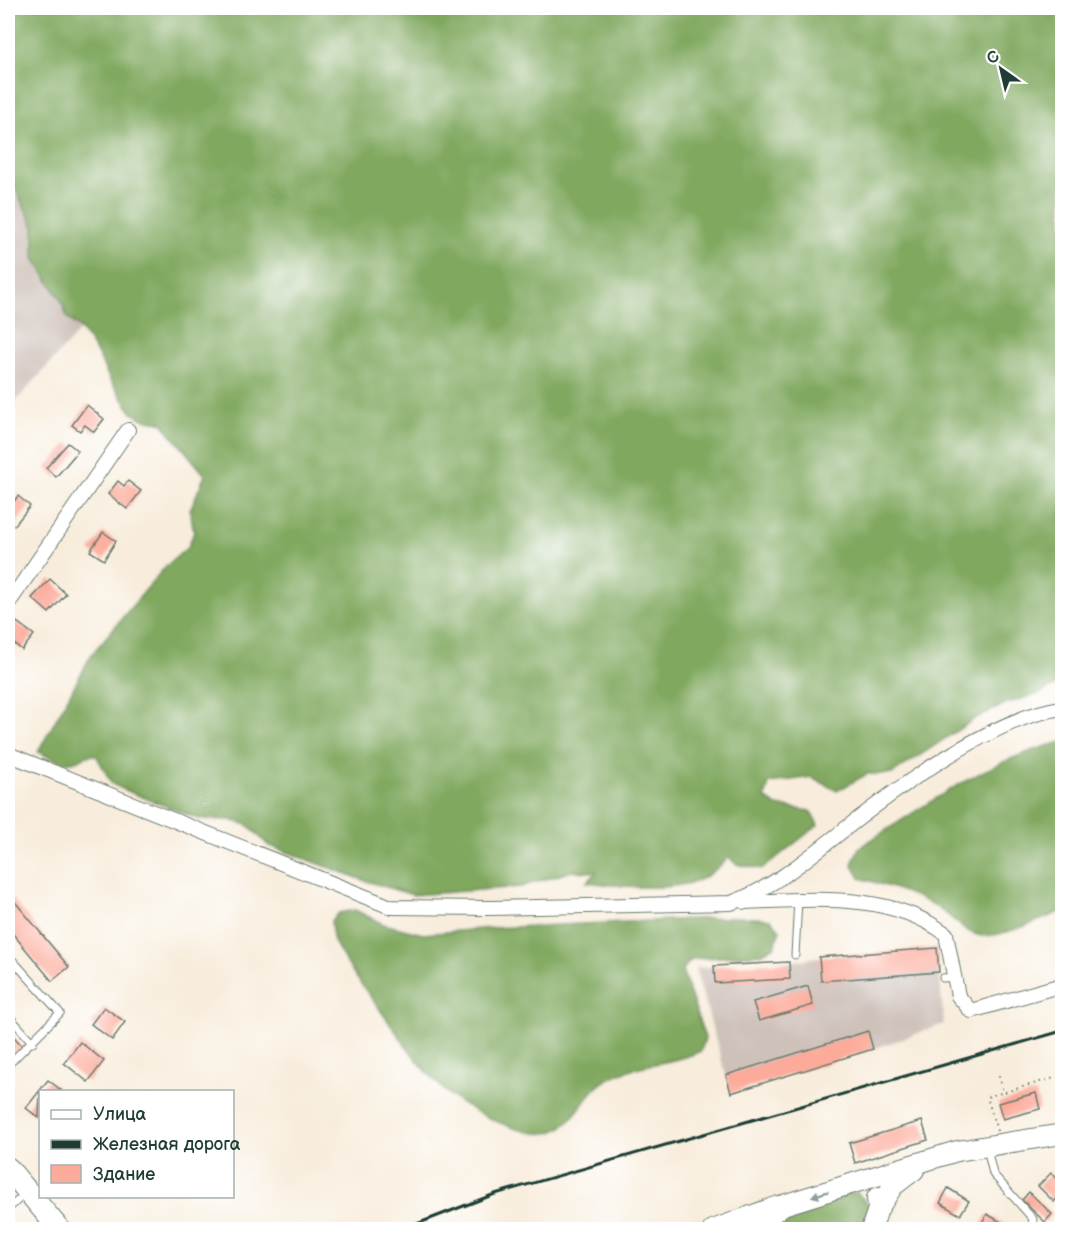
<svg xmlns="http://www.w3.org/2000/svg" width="1070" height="1237" font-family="'Balsamiq Sans',sans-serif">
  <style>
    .industrial { fill: #cec1ba }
    .forest { fill: #80a85f; stroke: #50724a; stroke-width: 1.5 }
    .building { fill: #fcaa9a }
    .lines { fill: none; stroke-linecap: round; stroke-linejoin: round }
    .lane-casing { stroke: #6b7b6f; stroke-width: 9 }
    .street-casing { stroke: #6b7b6f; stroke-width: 16 }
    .secondary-casing { stroke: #6b7b6f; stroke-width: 22 }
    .primary-casing { stroke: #6b7b6f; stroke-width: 23 }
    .path { stroke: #6b7b6f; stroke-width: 2; stroke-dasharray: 1.5 4.5; stroke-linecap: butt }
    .lane { stroke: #fff; stroke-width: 7 }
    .street { stroke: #fff; stroke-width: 14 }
    .secondary { stroke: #fff; stroke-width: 20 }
    .primary { stroke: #fff; stroke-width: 21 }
    .rail { stroke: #1f3d34; stroke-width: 3 }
    .oneway { fill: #8f9e9a }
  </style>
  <rect width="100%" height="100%" fill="#fff"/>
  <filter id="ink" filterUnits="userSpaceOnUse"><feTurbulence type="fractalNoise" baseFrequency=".0167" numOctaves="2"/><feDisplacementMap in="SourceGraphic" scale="12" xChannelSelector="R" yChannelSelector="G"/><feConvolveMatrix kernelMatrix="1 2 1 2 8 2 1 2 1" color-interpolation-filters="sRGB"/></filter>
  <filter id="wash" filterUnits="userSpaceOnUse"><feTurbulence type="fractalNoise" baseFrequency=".008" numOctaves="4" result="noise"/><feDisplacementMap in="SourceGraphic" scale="24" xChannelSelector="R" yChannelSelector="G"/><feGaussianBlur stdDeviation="1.35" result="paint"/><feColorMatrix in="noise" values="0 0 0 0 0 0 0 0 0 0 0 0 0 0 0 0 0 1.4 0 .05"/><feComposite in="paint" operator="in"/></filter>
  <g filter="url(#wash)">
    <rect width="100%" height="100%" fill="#f8eddc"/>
    <g class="industrial">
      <path d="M10,178l24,49v31l27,42 6,17 14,12 -73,81v-230z"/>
      <path d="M937,948l7,76 -71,25 -142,44 -36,-125 94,-6 30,-5z"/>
    </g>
    <g class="forest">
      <path d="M8,8h1054v674l-24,12 -31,9 -31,15 -84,56h-25l-30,17 -25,-14 -43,6 -4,15 12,8 34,5 7,14 -56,44 -26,-5 -7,-7c-11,11 -23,22 -39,26 -32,8 -71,3 -103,-1l9,-10 -24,-1 -52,16 -107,8 -50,-15 -95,-35 -20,-20 -18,-5 -31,-1 -72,-28 -15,-7 -16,-29c-11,-1 -14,5 -24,7 -12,2 -24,-6 -34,-10l54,-98 73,-87 23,-20 6,-15 -4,-22 15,-35 -44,-53 -18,-3 -11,-6 -22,-33 -13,-27 -16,-24 -14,-12 -6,-17 -27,-42v-31l-26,-54z"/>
      <path d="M1062,742v169c-22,9 -54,24 -78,25 -15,0 -28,-15 -39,-23 -23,-17 -57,-27 -85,-35l-8,-14 7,-16c65,-42 127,-88 203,-106z"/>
      <path d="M355,910l28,14 40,10 69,-6 247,-11 31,2 10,11 -5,16 -14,8 -69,5 -10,11 23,68 -4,13c-32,15 -69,11 -99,32 -20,14 -29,47 -56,50 -24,4 -77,-23 -96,-38 -28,-24 -48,-55 -69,-84 -16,-22 -34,-44 -46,-68 -3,-6 -3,-15 -4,-22l8,-8z"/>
      <path d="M856,1192l13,13 -6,24 -89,1 4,-13 7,-5z"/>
    </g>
    <g id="blocks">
      <g class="building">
        <path d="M87,405l17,14 -10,13 -9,-7 -5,6 -8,-6z"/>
        <path d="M68,443l10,8 -22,26 -10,-9z"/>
        <path d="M118,481l6,5 4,-5 13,10 -14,18 -19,-15z"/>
        <path d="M18,496l12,10 -16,20 -6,-6v-11z"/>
        <path d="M103,532l13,9 -12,19 -14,-9z"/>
        <path d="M50,579l16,15 -17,19 -17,-15z"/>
        <path d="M17,622l17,13 -12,15 -14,-11v-5z"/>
        <path d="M11,897l58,70 -17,14 -44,-53v-28z"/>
        <path d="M937,948l2,24 -118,9 -2,-24z"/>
        <path d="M789,962l1,17 -75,4 -1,-17z"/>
        <path d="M808,986l5,19 -54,16 -6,-19z"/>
        <path d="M104,1007l21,15 -13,18 -21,-16z"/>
        <path d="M8,1030l15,17 -15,13z"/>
        <path d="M868,1031l5,18 -142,44 -5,-18z"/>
        <path d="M80,1042l24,19 -16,21 -24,-19z"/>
        <path d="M48,1080l13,10 -21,2 -1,26 -13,-10z"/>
        <path d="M1036,1093l4,16 -37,10 -5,-16z"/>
        <path d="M922,1121l6,19 -73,23 -6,-20z"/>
        <path d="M1051,1173l11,12v8l-8,9 -16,-16z"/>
        <path d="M948,1188l21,13 -9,14 -20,-12z"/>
        <path d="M1029,1192l23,22 -7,8 -23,-22z"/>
        <path d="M987,1214l21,12 -2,4h-17l-8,-6z"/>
      </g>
    </g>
  </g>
  <g filter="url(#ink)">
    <use href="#blocks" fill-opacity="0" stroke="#6b7b6f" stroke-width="1.5"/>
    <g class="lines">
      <g class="lane-casing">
        <g id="lane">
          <path d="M8,955l52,58 -52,52"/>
          <path d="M795,955l3,-55"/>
          <path d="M943,978l12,-1"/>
          <path d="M8,1015l25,28"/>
          <path d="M987,1148l6,26 40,45 -2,11"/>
          <path d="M8,1209l18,-16"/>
        </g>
      </g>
      <g class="street-casing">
        <g id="street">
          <path d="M8,604l120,-174"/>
          <path d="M8,754l383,153 99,1 241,-5c44,-16 77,-45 114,-74 55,-43 149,-112 217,-121"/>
          <path d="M745,902c68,-2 144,-11 201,32l12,62 13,15 91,-26"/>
        </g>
      </g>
      <g class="secondary-casing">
        <g id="secondary">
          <path d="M878,1209l15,-23 21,-16"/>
          <path d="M713,1230l65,-24"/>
          <path d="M766,1230l2,-13 15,-12 174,-54 105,-17"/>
          <path d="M871,1230l7,-21 -1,-11"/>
        </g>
      </g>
      <g class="primary-casing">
        <path id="primary" d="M8,1168l52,62"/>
      </g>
      <g class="path">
        <path d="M999,1076l4,16"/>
        <path d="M997,1131l-10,-34 67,-19"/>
      </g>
      <use href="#lane" class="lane"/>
      <use href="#street" class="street"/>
      <use href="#secondary" class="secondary"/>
      <use href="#primary" class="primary"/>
      <path class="rail" d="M401,1230l94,-36 567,-163"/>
    </g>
    <defs><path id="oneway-solid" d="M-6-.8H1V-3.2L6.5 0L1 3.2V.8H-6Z" transform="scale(1.5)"/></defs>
    <use class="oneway" href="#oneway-solid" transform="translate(820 1194) rotate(163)"/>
  </g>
  <rect width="1070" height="1237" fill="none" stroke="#fff" stroke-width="30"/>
  <rect x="39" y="1090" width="195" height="108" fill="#ffffff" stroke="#a5b1ae" stroke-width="1.5"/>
  <rect x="51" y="1110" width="30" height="9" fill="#ffffff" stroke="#a5b1ae" stroke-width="1.5"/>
  <text x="93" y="1120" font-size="18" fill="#1f3d34">Улица</text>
  <rect x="51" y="1140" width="30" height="9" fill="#1f3d34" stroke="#a5b1ae" stroke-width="1.5"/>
  <text x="93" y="1150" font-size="18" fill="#1f3d34">Железная дорога</text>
  <rect x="51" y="1165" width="30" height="18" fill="#fcaa9a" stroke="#a5b1ae" stroke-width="1.5"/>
  <text x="93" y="1180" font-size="18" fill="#1f3d34">Здание</text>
  <g transform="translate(1001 69) rotate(326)" stroke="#ffffff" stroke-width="4.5" paint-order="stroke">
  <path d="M0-4.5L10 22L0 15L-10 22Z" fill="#1f3d34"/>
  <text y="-9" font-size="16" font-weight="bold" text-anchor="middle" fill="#1f3d34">С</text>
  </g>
</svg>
